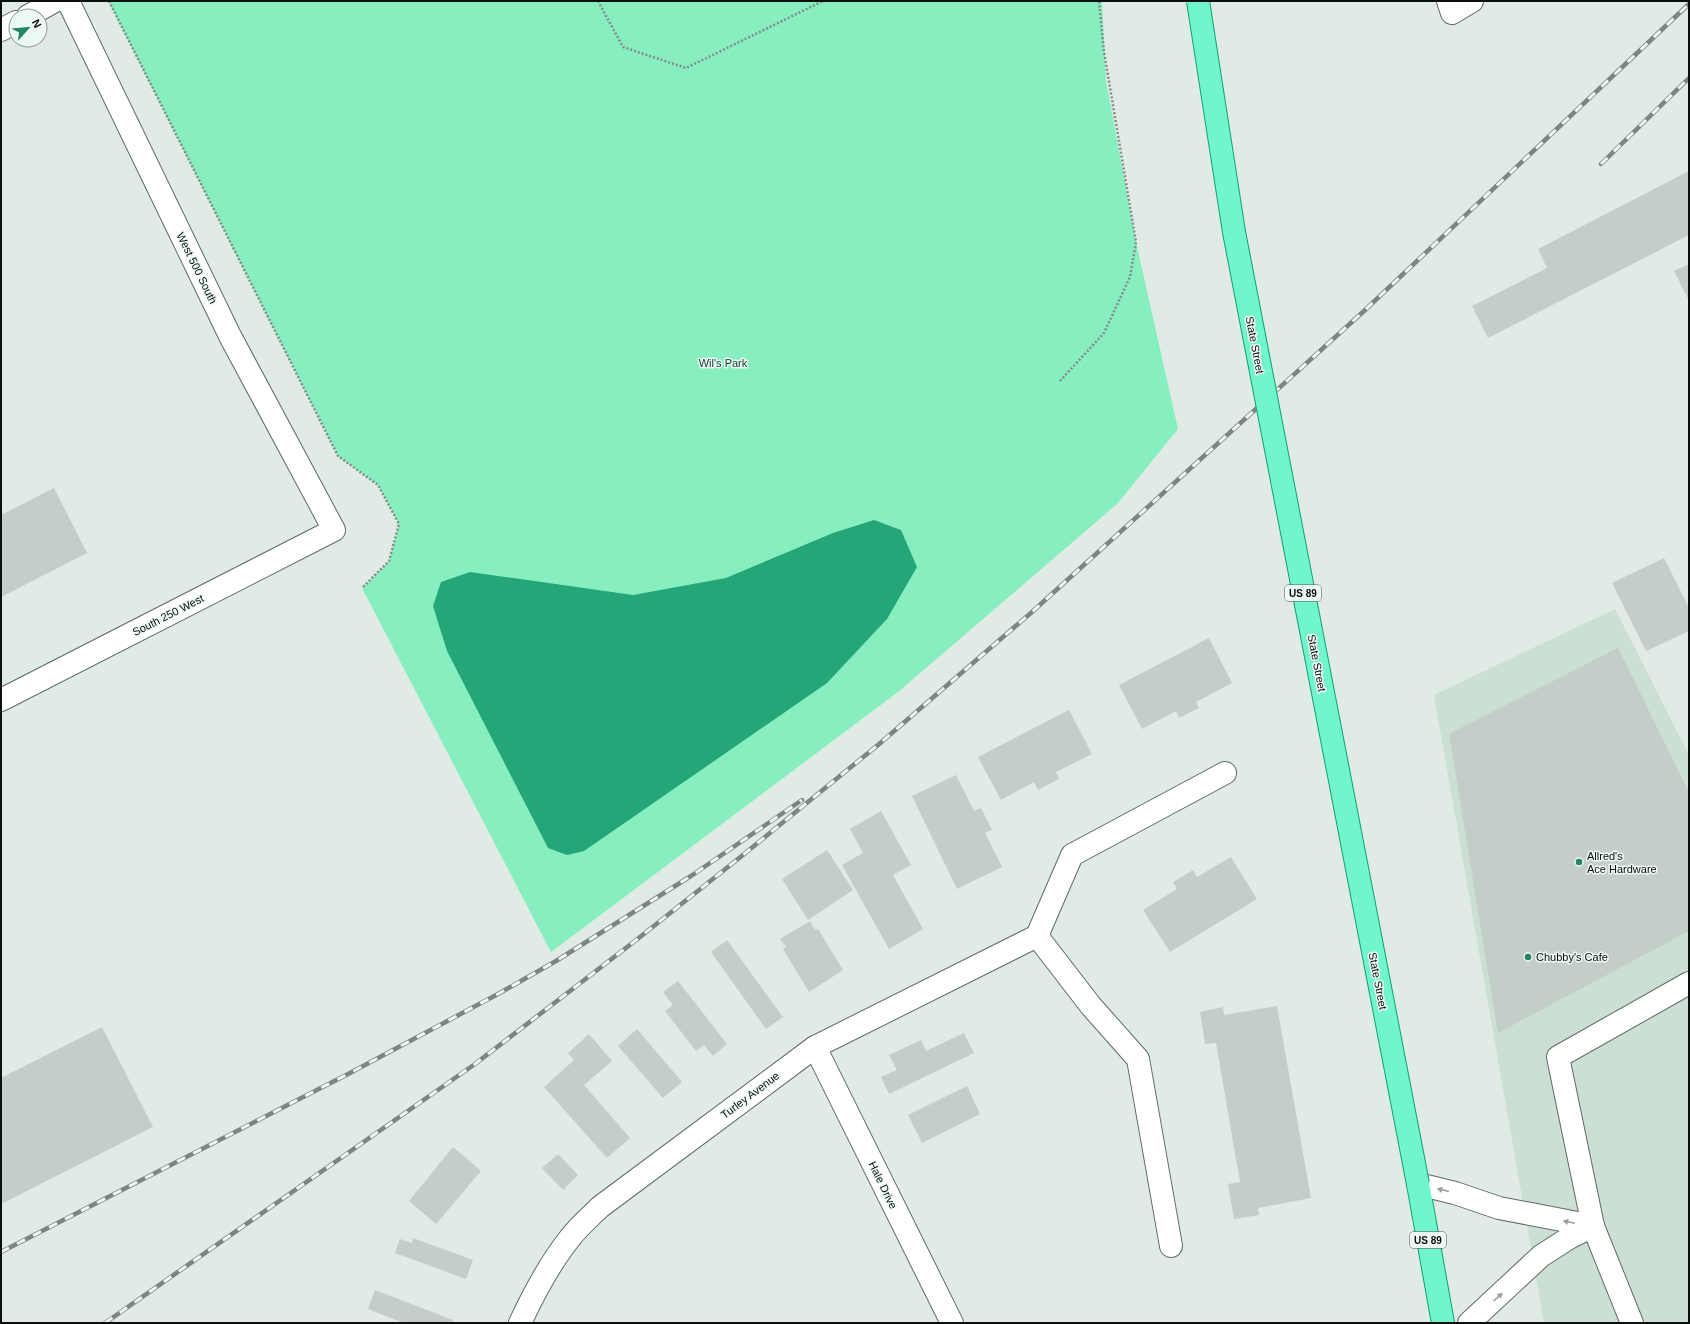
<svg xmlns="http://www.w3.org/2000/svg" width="1690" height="1324" font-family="Helvetica,sans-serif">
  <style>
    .built { fill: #cbdfd5 }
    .green { fill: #87eec0 }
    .water { fill: #25a678 }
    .building { fill: #c3cec8 }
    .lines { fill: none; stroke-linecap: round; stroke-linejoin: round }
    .minor-casing { stroke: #606a65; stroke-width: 24 }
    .major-casing { stroke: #0fa174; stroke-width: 24 }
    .path { stroke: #848c88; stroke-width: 2.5; stroke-dasharray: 2 2; stroke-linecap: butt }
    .minor { stroke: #fff; stroke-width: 22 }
    .major { stroke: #70f5cd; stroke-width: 22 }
    .rail-casing { stroke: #7c8580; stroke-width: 4.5 }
    .rail { stroke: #ecf8f2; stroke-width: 3; stroke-dasharray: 9; stroke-linecap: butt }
    .major-bridge-casing { stroke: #0fa174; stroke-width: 24; stroke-linecap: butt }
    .major-bridge { stroke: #70f5cd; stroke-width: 22 }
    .oneway { fill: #9d9f9e }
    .poi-dot { fill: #218661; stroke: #ecf8f2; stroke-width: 1.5 }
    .labels { text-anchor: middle; stroke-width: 3; stroke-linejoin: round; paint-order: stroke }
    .shield { fill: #ecf8f2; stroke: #4e5552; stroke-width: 1 }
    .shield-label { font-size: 10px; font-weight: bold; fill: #0b0f0d }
    .street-label { font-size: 11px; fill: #0b0f0d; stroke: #ecf8f2 }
    .park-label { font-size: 11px; fill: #063c29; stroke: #ecf8f2 }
    .poi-label { font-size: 11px; fill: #0b0f0d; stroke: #ecf8f2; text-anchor: start }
  </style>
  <rect width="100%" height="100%" fill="#dfebe4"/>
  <path class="built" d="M1615,609l74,146v568h-145l-110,-628z"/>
  <path class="green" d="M108,1h994l4,80 30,161 42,187 -61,75 -219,188 -347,260 -189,-364 27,-27 10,-37 -21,-39 -40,-29z"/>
  <path class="water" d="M874,520l27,10 16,37 -30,52 -60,64 -243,168 -17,4 -19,-7 -101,-197 -14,-45 8,-24 29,-10 163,23 93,-17 107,-45z"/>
  <g class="building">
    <path d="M1689,171v64l-201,103 -16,-32 75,-38 -9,-19z"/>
    <path d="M1689,264v37l-15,-30z"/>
    <path d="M54,488l33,65 -86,44v-82z"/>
    <path d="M1664,558l25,50v23l-43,20 -34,-68z"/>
    <path d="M1209,638l23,45 -36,19 3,6 -20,10 -3,-7 -34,18 -23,-44z"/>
    <path d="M1618,648l71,144v139l-191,102 -49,-299z"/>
    <path d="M1069,710l23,44 -36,18 3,7 -21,11 -4,-8 -33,18 -23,-43z"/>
    <path d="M956,775l18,36 7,-3 11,22 -7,3 17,34 -45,22 -45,-93z"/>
    <path d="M881,811l30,54 -18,10 30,54 -34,20 -47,-84 21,-12 -13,-24z"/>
    <path d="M827,850l26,40 -45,30 -26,-41z"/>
    <path d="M1231,857l26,42 -87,53 -27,-42 34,-21 -4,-7 20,-12 4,7z"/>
    <path d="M810,921l5,9 3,-1 25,41 -34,22 -26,-43 3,-2 -6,-8z"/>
    <path d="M727,940l56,77 -17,12 -55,-77z"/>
    <path d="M678,981l49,63 -14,12 -9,-11 -8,6 -31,-40 8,-6 -10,-13z"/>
    <path d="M1277,1006l34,192 -53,10 1,7 -25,4 -6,-35 12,-2 -24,-139 -11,1 -5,-32 23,-5 1,8z"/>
    <path d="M102,1027l51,100 -152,77v-126z"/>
    <path d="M637,1029l45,53 -19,16 -45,-52z"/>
    <path d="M964,1033l10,20 -85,41 -8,-17 16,-7 -8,-15 32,-15 5,11z"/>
    <path d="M589,1034l23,27 -28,24 46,53 -23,20 -63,-71 30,-27 -6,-7z"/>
    <path d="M967,1086l13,28 -58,29 -14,-28z"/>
    <path d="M453,1147l28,24 -45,53 -27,-23z"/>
    <path d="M558,1154l20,21 -15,15 -21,-22z"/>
    <path d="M413,1238l60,22 -7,19 -71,-26 5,-14 12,4z"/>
    <path d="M375,1290l78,30 -1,3h-48l-36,-14z"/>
  </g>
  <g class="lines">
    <g class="minor-casing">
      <g id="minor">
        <path d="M1448,1l4,12 20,-12"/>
        <path d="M28,16l27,-15"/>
        <path d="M1,30l15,-8"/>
        <path d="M1,700l333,-170 -104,-194 -162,-335"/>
        <path d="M1037,936l54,70 47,53 33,187"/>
        <path d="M1037,936l35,-81 153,-82"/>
        <path d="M815,1047l137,276"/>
        <path d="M1418,1184l37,9 44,15 94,18 -24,12 -28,18 -72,67"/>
        <path d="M520,1323c14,-30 29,-59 50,-85 9,-12 20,-21 30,-31l215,-160 222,-111"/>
        <path d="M1632,1323l-39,-97 -35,-169 131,-74"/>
      </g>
    </g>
    <g class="major-casing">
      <path id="major" d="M1418,1184l25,139"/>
    </g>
    <g class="path">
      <path d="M109,1l229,455 40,29 21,39 -10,37 -27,27"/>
      <path d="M598,1l25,46 63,21 137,-67"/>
      <path d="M1060,381l44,-48 26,-56 6,-35 -32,-190 -5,-51"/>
    </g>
    <use href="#minor" class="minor"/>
    <use href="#major" class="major"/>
    <g class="rail-casing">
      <g id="rail">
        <path d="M1601,164l88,-86"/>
        <path d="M1,1252l349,-179 148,-79 58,-33 135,-85 111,-76"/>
        <path d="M105,1323l370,-259 160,-123 103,-82 140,-114 154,-133 332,-301 325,-307"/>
      </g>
    </g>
    <use href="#rail" class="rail"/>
    <g class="major-bridge-casing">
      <path id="major-bridge" d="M1198,1l36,231 184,952"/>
    </g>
    <use href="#major-bridge" class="major-bridge"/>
  </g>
  <defs><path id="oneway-solid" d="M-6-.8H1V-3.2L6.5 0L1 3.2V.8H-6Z"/></defs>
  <g class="oneway">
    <use href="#oneway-solid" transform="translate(1443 1190) rotate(-167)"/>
    <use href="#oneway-solid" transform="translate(1569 1222) rotate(-168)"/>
    <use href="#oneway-solid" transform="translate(1498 1297) rotate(-42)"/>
  </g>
  <g class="poi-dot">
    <circle cx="1579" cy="862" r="4"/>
    <circle cx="1528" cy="957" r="4"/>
  </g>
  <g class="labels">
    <g class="shield">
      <rect x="1285" y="585" width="36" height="16" rx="3"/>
      <rect x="1410" y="1232" width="36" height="16" rx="3"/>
    </g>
    <g class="shield-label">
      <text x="1303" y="597">US 89</text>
      <text x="1428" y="1244">US 89</text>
    </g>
    <g class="street-label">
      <text transform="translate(197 268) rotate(64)" y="4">West 500 South</text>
      <text transform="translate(1255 345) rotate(79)" y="4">State Street</text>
      <text transform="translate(168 615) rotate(-27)" y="4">South 250 West</text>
      <text transform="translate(1317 663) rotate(79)" y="4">State Street</text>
      <text transform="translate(1378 981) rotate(79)" y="4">State Street</text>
      <text transform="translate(750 1095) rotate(-37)" y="4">Turley Avenue</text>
      <text transform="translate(883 1185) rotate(64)" y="4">Hale Drive</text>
    </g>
    <g class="park-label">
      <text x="723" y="367">Wil's Park</text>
    </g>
    <g class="poi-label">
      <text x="1587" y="860">Allred's<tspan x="1587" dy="13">Ace Hardware</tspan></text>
      <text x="1536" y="961">Chubby's Cafe</text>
    </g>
  </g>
  <rect width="1690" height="1324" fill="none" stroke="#0b0f0d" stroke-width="4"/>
  <g transform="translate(28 28) rotate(63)"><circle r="19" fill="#ecf8f2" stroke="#929b96"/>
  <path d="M0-3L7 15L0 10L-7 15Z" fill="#218661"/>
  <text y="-6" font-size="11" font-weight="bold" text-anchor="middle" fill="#0b0f0d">N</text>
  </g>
</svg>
